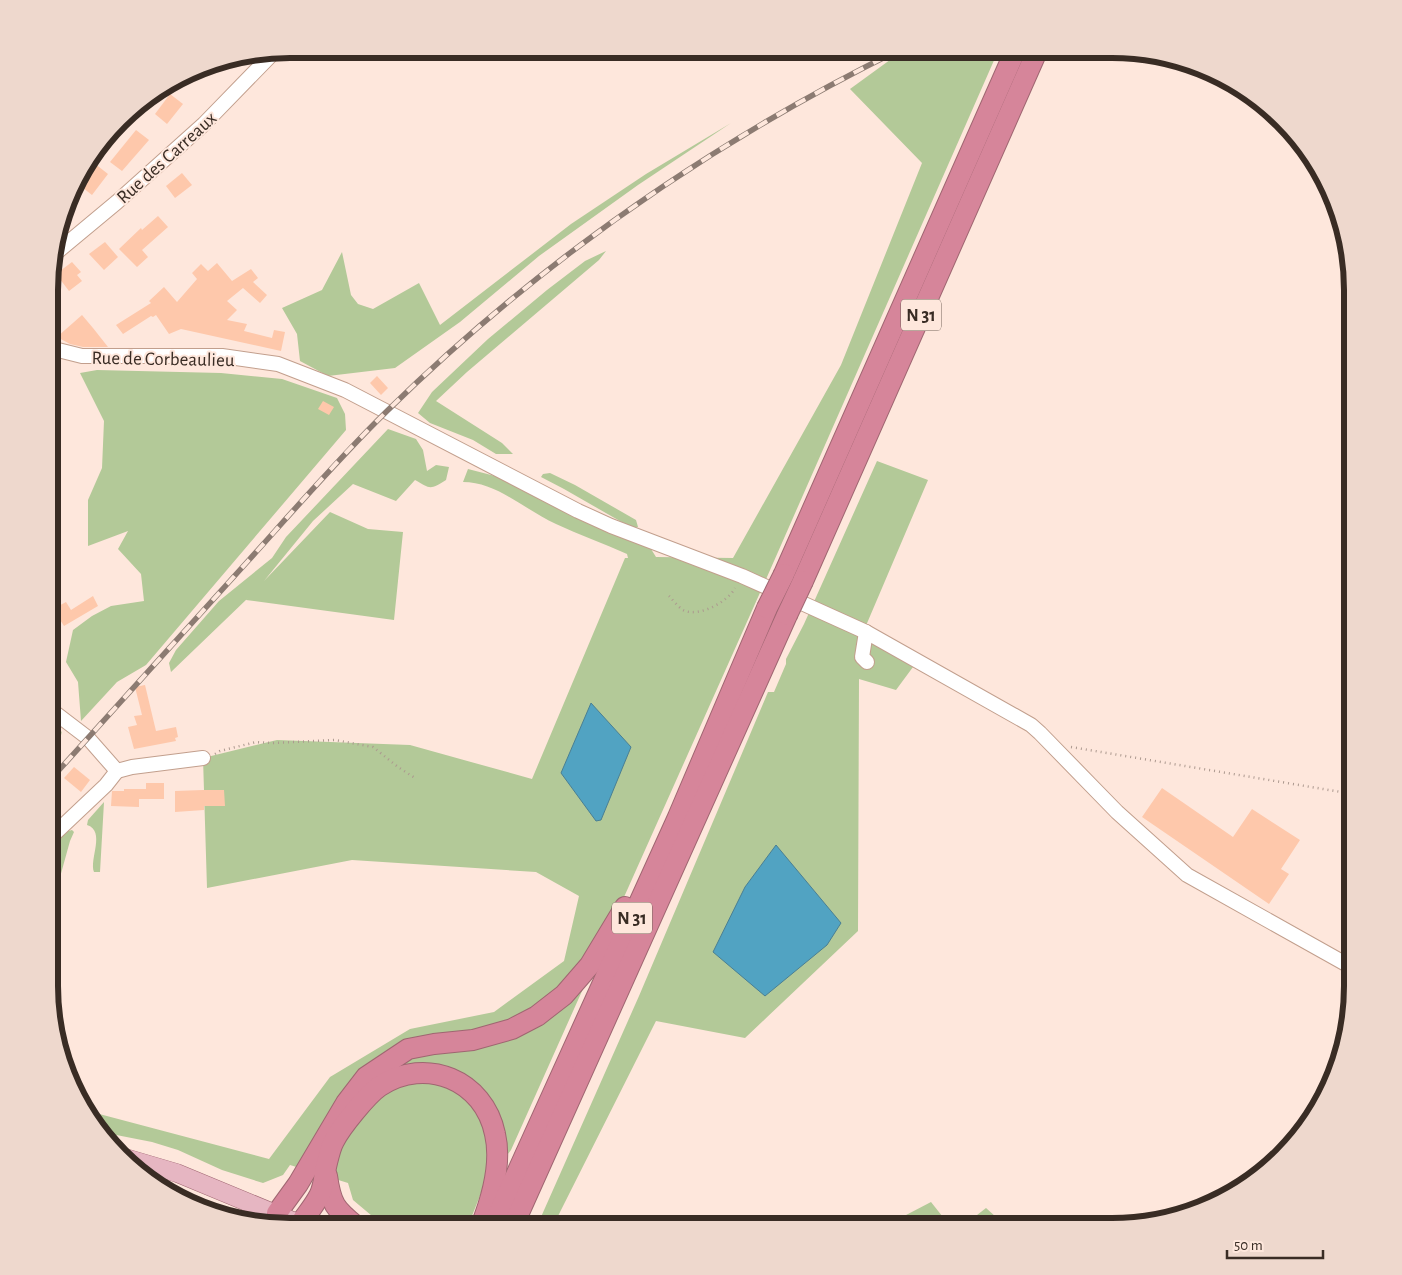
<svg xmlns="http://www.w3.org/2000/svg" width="1402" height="1275" font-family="'Alegreya Sans',sans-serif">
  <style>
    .green { fill: #b3c998 }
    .water { fill: #51a3c2; stroke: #4a7f93 }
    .building { fill: #fec8ab }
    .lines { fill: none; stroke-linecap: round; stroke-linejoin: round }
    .minor-casing { stroke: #c29f8d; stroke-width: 16 }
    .major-casing { stroke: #9f6671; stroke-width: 19 }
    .highway-casing { stroke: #9f6671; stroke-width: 22 }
    .path { stroke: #ac998f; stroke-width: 2.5; stroke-dasharray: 1 4; stroke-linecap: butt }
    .minor { stroke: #fff; stroke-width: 14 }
    .major { stroke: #e6b6c2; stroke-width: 18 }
    .highway { stroke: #d6859a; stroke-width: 20 }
    .rail-casing { stroke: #8c7b72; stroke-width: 5.5 }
    .rail { stroke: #fee7dc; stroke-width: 4; stroke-dasharray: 11; stroke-linecap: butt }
    .highway-bridge-casing { stroke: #9f6671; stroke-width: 22; stroke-linecap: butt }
    .highway-bridge { stroke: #d6859a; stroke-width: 20 }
    .labels { text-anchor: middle; stroke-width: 4; stroke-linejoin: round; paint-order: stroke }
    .shield { fill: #fee7dc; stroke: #74645b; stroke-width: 1 }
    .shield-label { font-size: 18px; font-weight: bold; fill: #392c24 }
    .street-label { font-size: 19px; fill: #392c24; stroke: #fee7dc }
    .rim { fill: none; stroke: #392c24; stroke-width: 6 }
  </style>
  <rect width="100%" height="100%" fill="#fee7dc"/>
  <g class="green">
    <path d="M905,49h94l-232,528 -256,573 -28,38 -15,38h-84l-31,-26 -5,-17 -58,-18 -7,10 -20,8 -41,-13 -44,-20 -26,-8 -51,-10 -13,-21 181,48 61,-82 80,-48 84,-17 70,-51 15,-65 -43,-24 -184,-12 -145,28 -4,-130 74,-18 133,5 122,34 93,-221h3l-1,-4c-24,-11 -48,-19 -71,-30 -31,-14 -59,-42 -93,-42l5,-13 27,7 96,48 60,25 5,8 77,1 108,-193 81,-202 -72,-74z"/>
    <path d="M731,123l-93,62 -99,71 -79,66 -65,46 -67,8 -28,-15 -3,-27 -15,-26 40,-18 20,-38 9,43 7,9 15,5 46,-26 21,42 131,-101 75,-50z"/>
    <path d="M606,251l-7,9 -132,112 -31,29 66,42 11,11h-17l-23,-14 -43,-17 -12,-10 14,-21 56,-53 59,-49 38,-29z"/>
    <path d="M97,370l124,3 61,6 55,19 8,16 1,16 -200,235 -29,17 -36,39 -3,-39 -12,-20 7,-32 19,-14 19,-10 33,-5 -3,-27 -23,-25 10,-18 -40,15v-46l14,-32 2,-47 -24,-48z"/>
    <path d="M388,429l28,10 7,11 4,21 9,-6 13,2 -3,13c-17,11 -16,8 -31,0l-19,21 -43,-17 -40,37 -49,60 66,-69 38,17 35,3 -9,88 -148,-20 2,-2 -77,74 -2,-9 7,-13 43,-49 53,-43 14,-21z"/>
    <path d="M877,461l51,19 -66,155 51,32 -17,23 -37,-11 -1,252 -113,107 -89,-17 -103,205h-16l102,-230 129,-304h6l12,-28v-5l18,-35z"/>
    <path d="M550,473l25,12 61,35 2,7 -6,1 -68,-39 -23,-12 2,-3z"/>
    <path d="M62,731l-8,34 -4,5v-24z"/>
    <path d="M104,802l-4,70h-6c-5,-13 12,-41 -7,-47l1,-5z"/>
    <path d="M72,830l2,2 -4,9 -21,76 1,-68 15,-17z"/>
    <path d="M170,1192l18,4 40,16 -45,-10z"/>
    <path d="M931,1202l19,24h-65z"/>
    <path d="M986,1208l20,18h-43z"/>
  </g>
  <g class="water">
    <path d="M591,703l40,44 -30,73 -5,1 -35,-48z"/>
    <path d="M776,845l65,78 -14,22 -62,51 -52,-44 32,-65z"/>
  </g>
  <g class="building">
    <path d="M170,94l13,10 -16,20 -12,-10z"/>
    <path d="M136,130l13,10 -27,31 -12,-9z"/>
    <path d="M94,163l14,11 -16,21 -14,-11 3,-4 -3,-2 4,-9 5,3z"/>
    <path d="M182,173l10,12 -17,13 -9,-12z"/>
    <path d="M158,216l10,11 -26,23 6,7 -11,10 -18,-18 22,-21 1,2z"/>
    <path d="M105,242l13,15 -14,13 -15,-16z"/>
    <path d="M72,262l9,10 -4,3 5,6 -13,10 -13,-17z"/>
    <path d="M217,263l15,18 19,-12 7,9 -5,4 14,13 -7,8 -17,-15 -16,13 10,9 -10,10 20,4 -3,7 28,7 2,-8 11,2 -4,19 -100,-22 -12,5 -13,-19 -3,2 -2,-1 -28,18 -7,-9 35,-22 -2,-2 15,-14 13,15 20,-23 -5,-6 9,-9 7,7z"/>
    <path d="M82,315l11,13 15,19h-25l-13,-3 -13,-7z"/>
    <path d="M377,376l11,12 -7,7 -11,-12z"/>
    <path d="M323,401l11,6 -5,8 -11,-6z"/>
    <path d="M93,596l5,10 -34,20 -11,-17 13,-7 5,8z"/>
    <path d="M145,685l11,46 20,-4 2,10 -3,1 1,3 -42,8 -6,-22 9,-2 -3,-9 8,-1 -7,-28z"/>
    <path d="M74,767l16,13 -9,12 -17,-14z"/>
    <path d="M146,783h18v16h-25v8l-28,-1 1,-15h12v-2h22z"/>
    <path d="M1162,788l71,49 19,-28 48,31 -19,29 8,5 -20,30 -127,-87z"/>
    <path d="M203,790h21l1,16h-21v4l-29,2v-21z"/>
  </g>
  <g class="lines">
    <g class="minor-casing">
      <g id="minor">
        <path d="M51,257l66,-55 87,-78 71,-73"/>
        <path d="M51,346l7,4 24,6h140l56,8 67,26 233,121 33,15 131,50 124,56 165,93 9,8 77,79 70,63 166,93"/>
        <path d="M866,632l-4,25 5,5"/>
        <path d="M117,771l15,-4 71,-9"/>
        <path d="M50,838l56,-53 11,-14 -29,-33 -38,-29"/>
      </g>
    </g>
    <g class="major-casing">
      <path id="major" d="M126,1158l51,15 128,53"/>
    </g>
    <g class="highway-casing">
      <g id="highway">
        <path d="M784,574l232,-525"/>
        <path d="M803,581l235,-532"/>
        <path d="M327,1176c4,28 8,33 29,50"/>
        <path d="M277,1213l21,-29 48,-81 20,-26 42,-28 26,-5 39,-4 39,-11 25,-13 27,-21 26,-30 35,-58"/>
        <path d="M300,1224c6,-9 14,-18 19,-28 5,-9 5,-20 7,-29 2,-8 4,-19 8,-26 7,-14 33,-46 46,-55 46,-30 104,-6 115,48 7,30 -3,64 -14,92"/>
        <path d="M493,1226l185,-409 89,-209"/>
        <path d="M513,1226l274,-611"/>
      </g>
    </g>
    <g class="path">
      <path d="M669,596c4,4 9,11 14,14 15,8 45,-8 52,-22"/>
      <path d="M1071,747l282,47"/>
      <path d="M215,754l5,-3 36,-9 16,1 63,-3 38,7 25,20 17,11"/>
    </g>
    <use href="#minor" class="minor"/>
    <use href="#major" class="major"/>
    <use href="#highway" class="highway"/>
    <g class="rail-casing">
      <path id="rail" d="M50,780c66,-73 132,-146 198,-219 46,-51 91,-103 139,-150 151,-148 325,-269 514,-362"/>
    </g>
    <use href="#rail" class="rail"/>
    <g class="highway-bridge-casing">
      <g id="highway-bridge">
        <path d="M767,608l17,-34"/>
        <path d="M787,615l16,-34"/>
      </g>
    </g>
    <use href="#highway-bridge" class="highway-bridge"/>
  </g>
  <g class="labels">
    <g class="shield">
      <rect x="901" y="299.5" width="40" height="31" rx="4"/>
      <rect x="612" y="902.5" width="40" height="31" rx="4"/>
    </g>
    <g class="shield-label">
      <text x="921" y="321">N 31</text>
      <text x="632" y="924">N 31</text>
    </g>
    <g class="street-label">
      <text transform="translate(166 157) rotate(-42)" y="7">Rue des Carreaux</text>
      <text transform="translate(163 358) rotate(1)" y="7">Rue de Corbeaulieu</text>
    </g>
  </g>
  <path d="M0 0H1402V1275H0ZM290 58H1112A232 232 0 0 1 1344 290V986A232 232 0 0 1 1112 1218H290A232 232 0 0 1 58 986V290A232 232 0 0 1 290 58Z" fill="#eed8cd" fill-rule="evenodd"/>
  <path class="rim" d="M290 58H1112A232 232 0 0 1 1344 290V986A232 232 0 0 1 1112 1218H290A232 232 0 0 1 58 986V290A232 232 0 0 1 290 58Z"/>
  <path d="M1227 1250v8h96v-8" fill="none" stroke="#392c24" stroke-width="2.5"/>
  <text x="1234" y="1250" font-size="15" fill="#392c24" stroke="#fee7dc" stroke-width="4" paint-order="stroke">50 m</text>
</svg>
